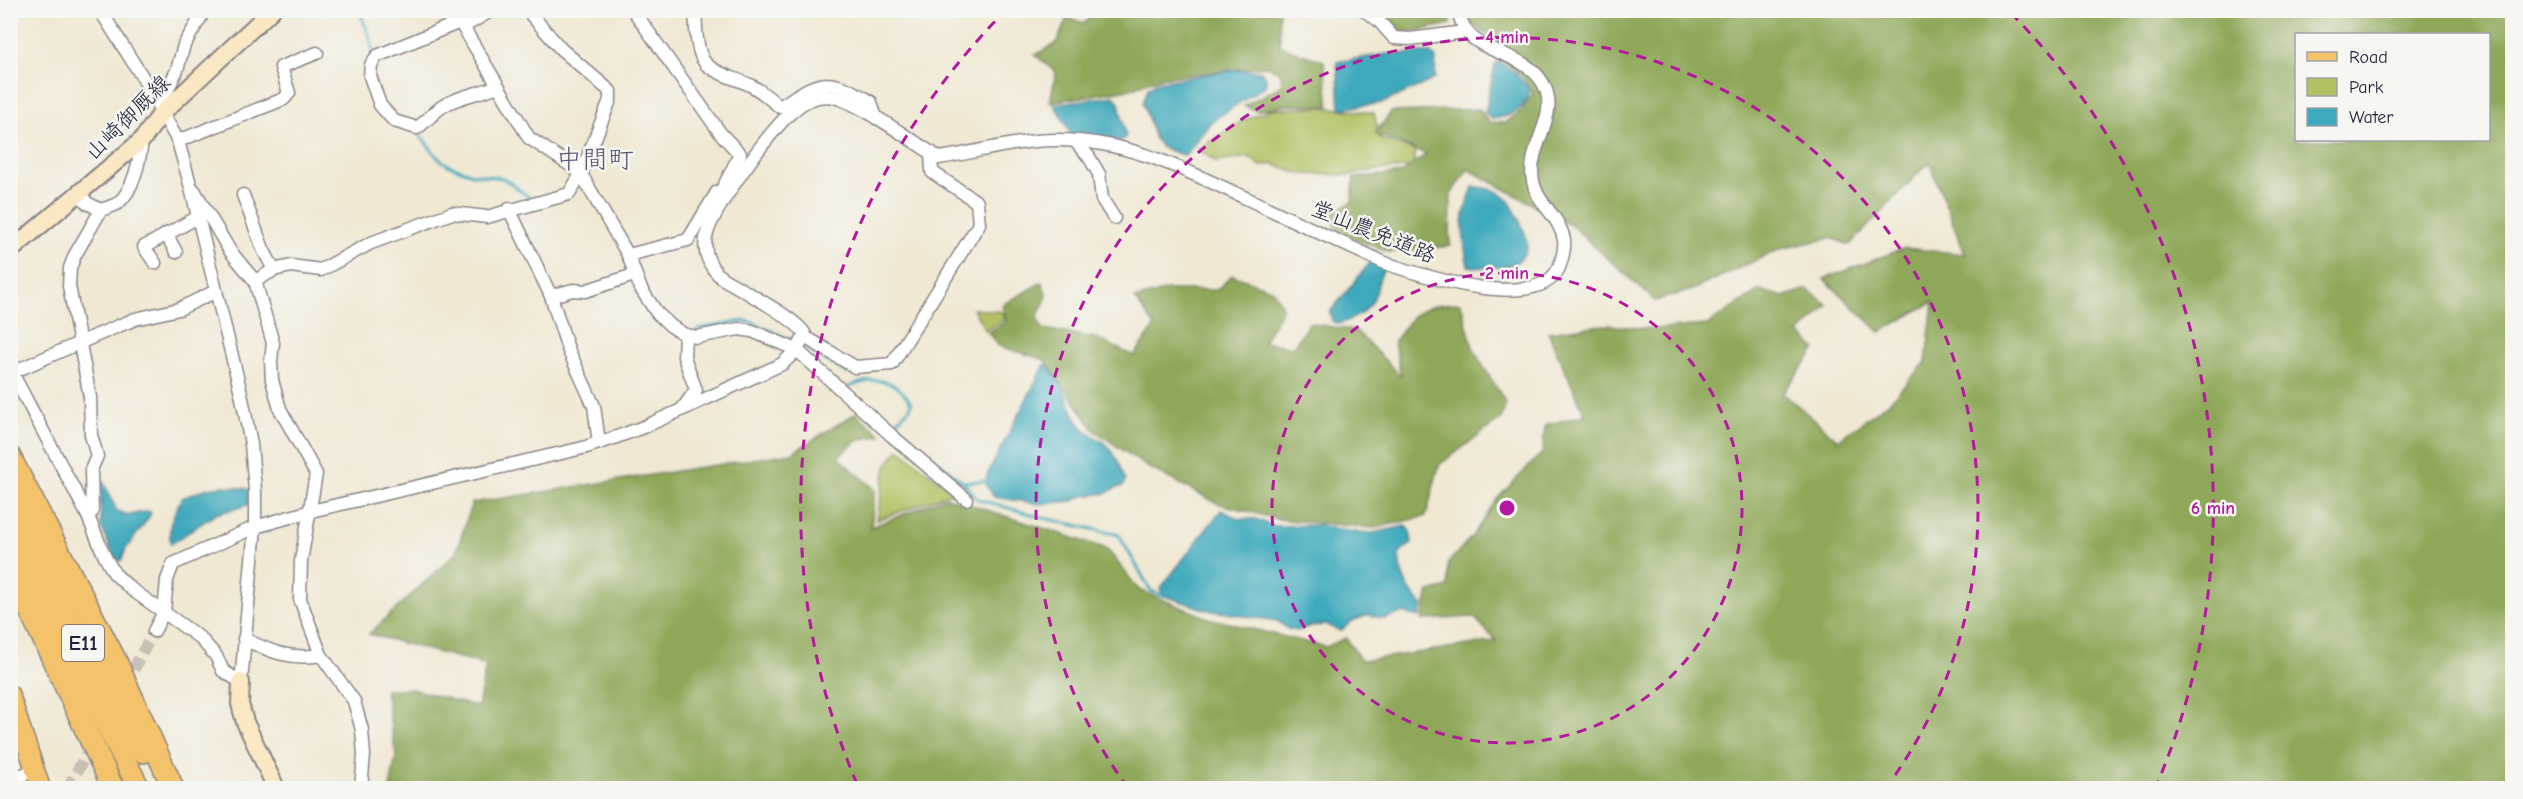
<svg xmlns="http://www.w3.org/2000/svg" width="2523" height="799" font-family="'Comic Neue','Klee One',sans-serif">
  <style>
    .green { fill: #b3c163; stroke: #6a724f; stroke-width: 1.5 }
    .forest { fill: #8ea759; stroke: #58644a; stroke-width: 1.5; fill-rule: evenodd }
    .water { fill: #3da9bc; stroke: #30667c; stroke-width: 1.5 }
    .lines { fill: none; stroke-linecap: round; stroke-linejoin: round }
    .stream { stroke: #3da9bc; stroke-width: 3 }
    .street-tunnel { stroke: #c7c0b5; stroke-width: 12; stroke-dasharray: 12 6; stroke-linecap: butt }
    .street-casing { stroke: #898587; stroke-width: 15 }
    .secondary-casing { stroke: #898587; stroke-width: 20 }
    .primary-casing { stroke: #898587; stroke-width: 21 }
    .highway-casing { stroke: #898587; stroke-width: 24 }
    .street { stroke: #fff; stroke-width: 12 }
    .secondary { stroke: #fae7c3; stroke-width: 16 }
    .primary { stroke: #f3c26a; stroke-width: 18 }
    .highway { stroke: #f3c26a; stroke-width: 21 }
    .ring { fill: none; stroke: #b5179e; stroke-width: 3; stroke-dasharray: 10 8 }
    .labels { text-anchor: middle; stroke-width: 5; stroke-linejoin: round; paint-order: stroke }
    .shield { fill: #f6f6f2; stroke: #626272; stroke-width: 1.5 }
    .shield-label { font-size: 21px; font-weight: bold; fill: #22223b }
    .street-label { font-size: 22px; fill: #22223b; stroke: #f6f6f2 }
    .quarter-label { font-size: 26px; fill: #615474; stroke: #f6f6f2 }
    .centre { fill: #b5179e; stroke: #f6f6f2; stroke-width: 3 }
    .ring-label { font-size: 18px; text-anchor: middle; font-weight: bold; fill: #b5179e; stroke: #f6f6f2; stroke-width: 5; stroke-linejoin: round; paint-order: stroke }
  </style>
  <rect width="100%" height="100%" fill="#f6f6f2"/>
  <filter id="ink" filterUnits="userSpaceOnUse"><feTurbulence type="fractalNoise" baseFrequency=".0167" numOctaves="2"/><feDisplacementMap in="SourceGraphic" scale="12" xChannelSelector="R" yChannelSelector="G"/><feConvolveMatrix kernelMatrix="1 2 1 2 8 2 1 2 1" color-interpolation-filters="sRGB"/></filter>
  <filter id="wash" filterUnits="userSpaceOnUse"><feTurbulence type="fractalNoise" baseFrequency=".008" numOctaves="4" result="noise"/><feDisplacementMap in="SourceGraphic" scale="24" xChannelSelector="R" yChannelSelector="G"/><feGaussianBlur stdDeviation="1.35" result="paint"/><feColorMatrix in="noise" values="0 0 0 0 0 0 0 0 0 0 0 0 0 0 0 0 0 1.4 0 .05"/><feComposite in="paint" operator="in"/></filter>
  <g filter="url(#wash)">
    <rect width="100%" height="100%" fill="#f0e8d3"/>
    <g class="green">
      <path d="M1323,107l51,6 6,26 36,12 -3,16 -46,4 -14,4 -54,-1 -26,-10 -12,2 -12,-9 -33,5 -18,-13 46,-29 28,-11z"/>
      <path d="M973,309l30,3 1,7 -18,12z"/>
      <path d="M899,449l55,43 -77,28 9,-54z"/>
    </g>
    <g class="forest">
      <path d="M1097,10l182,1 1,34 21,9 23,7 5,45 -42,-1 -30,6 -13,-5 38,-21 -1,-12 -13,-7 -109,12 -29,11 -80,13 6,-30 -21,-17 21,-11 11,-26 18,5z"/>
      <path d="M1369,11h79l3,13 -39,8 -17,1z"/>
      <path d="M1463,11h1049v777h-2122l6,-32 -11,-67h27l66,18 8,-42 -117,-31 87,-81 16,-50 320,-50 64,-40 25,22 -23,5 -20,17 37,32 -4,38 76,-30 160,52 32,41 69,28 118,29 20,-9 15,23 135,-20 -22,-24 -52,3 7,-28 19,-5v-24l26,-29 23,-35 46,-47 2,-27 40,-10 -37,-83 55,-7 52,4 52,-4 52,-35 25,7 23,-8 21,16 -29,28 17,16 -33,44 55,47 51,-38 37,-40 7,-60 -53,30 -56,-53 81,-31 60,6 -36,-92 -79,83 -20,-7 -50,11 -88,41 -37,11 -83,-75 -104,-57 -17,25 -1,52 -61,6 -51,-20 -8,-17 22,-13 2,-24 48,-5 24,-19 -51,-20 16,-22 89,-3 9,13 16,1 17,-13 11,-17 -11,-18 -21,-15 4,-14 -30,-19zM2296,34h192v106h-192z"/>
      <path d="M1232,275l41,15 10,18 -20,34 30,5 16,-24 47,8 45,45 -7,-34c21,-32 28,-38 67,-39l13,48 32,52 -5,16 -62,46 -13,51 -51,12 -98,-9 -60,-16 -71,-37 -51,-35 -50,-71 -46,-14 -11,-13 18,-12 -4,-16 40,-23 5,14 -10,22 6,11 52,9 39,18 21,-30 -20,-27 33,-9h49z"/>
    </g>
    <g class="water">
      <path d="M1423,53h8l5,6 -1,20 -52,24 -43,6 -3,-47 50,-8z"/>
      <path d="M1498,62l18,11 14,17c-4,20 -20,27 -38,29l-7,-7 10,-47z"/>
      <path d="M1234,70l26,1 6,6v8l-55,37 -26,34 -24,-9 -6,-8 -12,-36 5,-15 10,-6z"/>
      <path d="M1114,96l5,7 7,34 -6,4 -48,-5 -18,-32z"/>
      <path d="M1473,187c12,0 26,3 34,12 7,7 10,17 14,25 22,43 -22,47 -53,42 -6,-35 -9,-46 5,-79z"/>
      <path d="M1372,260l11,7 1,3c-6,8 -5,13 -8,22 -5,19 -21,27 -38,32l-6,-3 -2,-9z"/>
      <path d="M1045,364c18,15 23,42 35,61 6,8 14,11 22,16 13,9 19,26 23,40l-2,5 -8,2 -8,5 -24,3 -10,5 -33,3 -46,-7 -8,-12 1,-10z"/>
      <path d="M100,481h3l14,30 12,4 20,-4 2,3 -25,35 -5,12 -6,-1 -14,-34z"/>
      <path d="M225,486l24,3 -1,16 -32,9 -45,30c-4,-19 2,-29 11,-46l26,-10z"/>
      <path d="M1221,510l18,9h17l17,7 47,-1 27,6 26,2 32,-7 5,4 2,13 -13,11c1,23 9,35 24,52l-4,11 -18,-4 -16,6 -16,-4 -17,6 -11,10 -15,-6 -16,1 -13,5 -9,-2 -11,-8 -70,-11 -43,-14 -4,-7z"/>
    </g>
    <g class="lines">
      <g class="stream">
        <path d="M359,10l12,30 2,16"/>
        <path d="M417,131l21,27 10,7 24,9 31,4 26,19"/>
        <path d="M698,329l47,-8 11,3 40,18"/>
        <path d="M802,345l44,28"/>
        <path d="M847,388c26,-12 48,-11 64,15l-1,5 -18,18 71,56 14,17 67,19 75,17 32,56 13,5"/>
        <path d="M964,482l22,-1"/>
        <path d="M260,533l11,-4"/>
      </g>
    </g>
  </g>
  <g filter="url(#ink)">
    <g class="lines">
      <g class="street-tunnel">
        <path d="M125,685l29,-54"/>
        <path d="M68,788l25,-46"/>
      </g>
      <g class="street-casing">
        <g id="street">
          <path d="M100,10l43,68 35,63 12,43 51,209 10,51 4,46v37l-14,155"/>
          <path d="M633,10l88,124 19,20 -18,36"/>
          <path d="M696,10c-1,14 0,45 11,55 13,11 29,13 43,20 12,6 20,14 30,22 40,-28 48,-31 91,-5l5,16"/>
          <path d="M1364,10l14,10 16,18 16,1 55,-7"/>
          <path d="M460,22l-83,34 -6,9 -1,11 10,29 14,16 23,7c10,-7 17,-16 26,-22 15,-10 37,-12 54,-20"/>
          <path d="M463,27l29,-17"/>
          <path d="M159,107l18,-37 7,-25 21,-35"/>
          <path d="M178,141l106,-42 5,-6 -8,-26 36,-14"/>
          <path d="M1075,141l14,16 10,17 3,25 12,19"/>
          <path d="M194,190l36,61 25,30 18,62 -2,18 1,19 8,29 36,65 -15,87 -1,38 21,56 33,46 8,29 2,25 -3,33"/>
          <path d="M79,193l8,10 14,7c5,-2 13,-4 17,-7 16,-13 22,-44 24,-63"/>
          <path d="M243,195l20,54 11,21"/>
          <path d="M509,209l42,87 17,53 26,57 5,37"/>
          <path d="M166,234l10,18"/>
          <path d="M628,255l60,-15 29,-48 5,-2 5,3"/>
          <path d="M155,263l-11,-16 54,-30"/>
          <path d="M255,281l19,-11 17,-4 30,4 50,-27 81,-30 35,4 82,-23 12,-20 29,-74v-9l-49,-42 -34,-39"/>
          <path d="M551,296l22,-6 12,1 49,-16"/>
          <path d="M805,337l50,30 37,-3 87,-140 -2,-22 -45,-30 -1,-20"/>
          <path d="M10,369l77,145 18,43 9,16 17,16 69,49 16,18 7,15 18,11"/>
          <path d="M13,372l96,-42 26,-11 44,-10 37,-18"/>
          <path d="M683,408l13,-18 -12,-33 1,-22"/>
          <path d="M966,499l-75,-64 -94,-85 8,-15c-5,-15 -67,-47 -83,-57 -12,-10 -19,-25 -16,-41 5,-26 67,-111 88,-127 9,-8 21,-14 33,-14 26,1 88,47 112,62 39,-6 79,-18 118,-18 72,0 128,30 191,59 46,22 91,43 137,64 35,12 162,54 176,-1 2,-7 4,-15 3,-22 -5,-28 -32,-37 -32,-69 0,-32 30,-60 9,-91 -22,-33 -78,-24 -82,-70"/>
          <path d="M87,514l5,-2 -1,-42 6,-14 -6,-21 -1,-38 -21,-111 1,-18 5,-13 26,-45"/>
          <path d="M154,631l10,-19 3,-32 6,-16 82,-37 56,-16 272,-63 31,-10 32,-12 136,-62 15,-14 -45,-19 -13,-2 -42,8 -12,-2 -14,-9 -14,-13 -16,-24 -13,-34 -47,-81 -8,-7 -44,-29 -76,-128"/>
          <path d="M244,639c28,13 45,21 77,16"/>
          <path d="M11,778l14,-4 9,-6"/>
        </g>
      </g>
      <g class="secondary-casing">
        <g id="secondary">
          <path d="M10,251l132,-111 19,-26 111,-104"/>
          <path d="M241,682l-1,22 5,18 31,66"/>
        </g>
      </g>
      <g class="primary-casing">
        <path id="primary" d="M10,695l31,93"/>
      </g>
      <g class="highway-casing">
        <g id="highway">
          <path d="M10,457l105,202 58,129"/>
          <path d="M10,494l71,145 62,113"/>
          <path d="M16,539l49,105 74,144"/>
          <path d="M10,568l103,220"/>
        </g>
      </g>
      <use href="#street" class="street"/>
      <use href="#secondary" class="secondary"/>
      <use href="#primary" class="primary"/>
      <use href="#highway" class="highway"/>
    </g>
  </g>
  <g class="ring">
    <circle cx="1507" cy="508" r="235"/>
    <path d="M1128 788A471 471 0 1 1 1886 788"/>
    <path d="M857 784A706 706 0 0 1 1003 13M2011 13A706 706 0 0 1 2157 784"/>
  </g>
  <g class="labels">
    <rect class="shield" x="62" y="625" width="42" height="36" rx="4.5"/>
    <g class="shield-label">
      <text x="83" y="650">E11</text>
    </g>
    <g class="street-label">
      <text transform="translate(127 117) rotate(-45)" y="8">山崎御厩線</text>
      <text transform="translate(1374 231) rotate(22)" y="8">堂山農免道路</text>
    </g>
    <g class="quarter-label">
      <text x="595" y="168">中間町</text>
    </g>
  </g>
  <circle cx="1507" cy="508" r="9" class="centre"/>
  <g class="ring-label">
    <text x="1507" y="43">4 min</text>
    <text x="1507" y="279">2 min</text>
    <text x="2213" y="514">6 min</text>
  </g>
  <rect width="2523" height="799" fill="none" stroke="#f6f6f2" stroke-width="36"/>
  <rect x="2295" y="33" width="195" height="108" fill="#f6f6f2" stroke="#a1a1a9" stroke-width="1.5"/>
  <rect x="2307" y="52" width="30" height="9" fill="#f3c26a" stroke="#a1a1a9" stroke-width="1.5"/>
  <text x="2349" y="63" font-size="18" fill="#22223b">Road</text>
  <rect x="2307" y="78" width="30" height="18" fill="#b3c163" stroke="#a1a1a9" stroke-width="1.5"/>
  <text x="2349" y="93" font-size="18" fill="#22223b">Park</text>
  <rect x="2307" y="108" width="30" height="18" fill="#3da9bc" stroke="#a1a1a9" stroke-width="1.5"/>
  <text x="2349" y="123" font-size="18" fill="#22223b">Water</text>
</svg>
